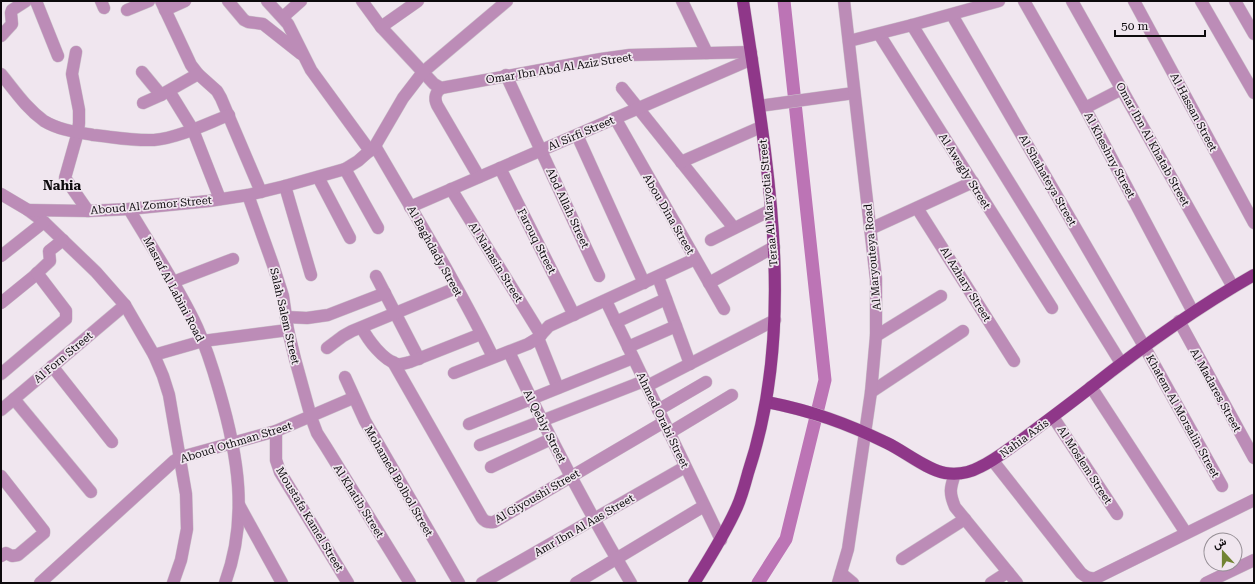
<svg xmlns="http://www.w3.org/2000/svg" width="1255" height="584" font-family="'Roboto Serif',Vazirmatn,serif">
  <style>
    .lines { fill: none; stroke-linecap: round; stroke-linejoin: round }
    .canal { stroke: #bc74b5; stroke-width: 13 }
    .minor-casing { stroke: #ccc3cb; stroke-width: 13 }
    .major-casing { stroke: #ccc3cb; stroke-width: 13 }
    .minor { stroke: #bc8cb7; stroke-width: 12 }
    .major { stroke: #8f3789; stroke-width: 12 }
    .labels { text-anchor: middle; stroke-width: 3.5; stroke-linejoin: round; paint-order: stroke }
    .street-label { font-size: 11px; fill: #0d0a0d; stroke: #f0e6ef }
    .quarter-label { font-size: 13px; font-weight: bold; fill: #0d0a0d; stroke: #f0e6ef }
  </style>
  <rect width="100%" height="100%" fill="#f0e6ef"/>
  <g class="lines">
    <path class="canal" d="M758,583l28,-44 39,-159 -41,-379"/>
    <g class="minor-casing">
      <g id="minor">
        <path d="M36,1l22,55"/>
        <path d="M101,1l3,7"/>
        <path d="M161,1l30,64 7,9 19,17 4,7 40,94"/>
        <path d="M228,1l16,19 4,2 15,2 38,30"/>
        <path d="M267,1l21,23 23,46 59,81"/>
        <path d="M362,1l19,26 53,57 7,4 160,-29 29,-4 121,-3"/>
        <path d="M682,1l25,52"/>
        <path d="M1024,1l61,107 108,204"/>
        <path d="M1072,1l161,286"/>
        <path d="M1134,1l120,222"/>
        <path d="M1201,1l53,92"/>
        <path d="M1235,1l19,33"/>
        <path d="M127,10l22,-9"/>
        <path d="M165,10l20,-9"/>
        <path d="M952,15l192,331 78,140"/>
        <path d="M283,17l18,-16"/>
        <path d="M912,25l209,338"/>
        <path d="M381,27l37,-26"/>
        <path d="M879,34l173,274"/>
        <path d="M1,36l11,-12 -1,-11 1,-3 14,-9"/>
        <path d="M849,41l63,-16 87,-24"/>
        <path d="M76,52l-4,22 7,36v13l-1,9 -13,46 23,33"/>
        <path d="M142,72l19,23"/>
        <path d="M1,74c14,17 25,34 43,47 15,9 32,11 49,14 20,2 40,6 61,5 24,-2 52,-16 75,-25"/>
        <path d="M506,75l93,201"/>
        <path d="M441,88c-6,5 -7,10 -4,17l42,72"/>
        <path d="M622,88l112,140"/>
        <path d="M169,91l24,39 27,69"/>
        <path d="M143,103l18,-8 37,-21"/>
        <path d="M759,106l95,-13"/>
        <path d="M1085,108l37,-19"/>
        <path d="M615,118l109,191"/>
        <path d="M577,135l67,148"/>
        <path d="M375,146c40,69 83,139 118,211"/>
        <path d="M681,162l80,-35"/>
        <path d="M500,168l74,147"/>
        <path d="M345,169l33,59"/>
        <path d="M318,177l32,61"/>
        <path d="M285,186l26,89"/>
        <path d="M451,189l90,146"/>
        <path d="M1,194l27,16 16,12 52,50 29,33 29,50 9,21 6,19 17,99 1,35 -6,31 -8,23"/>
        <path d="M248,195l25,70 10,31 5,34 7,29 16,58 6,16 9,14 84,136"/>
        <path d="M410,207l342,-148"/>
        <path d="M917,208l97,153"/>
        <path d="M129,209c23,39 49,77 68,118 9,20 16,42 22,63 19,65 30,128 6,193"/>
        <path d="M28,210l60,1 41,-2 80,-8 39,-6 37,-9 60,-17 13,-8 17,-15 28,-48 20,-26 84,-71"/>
        <path d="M870,229l103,-47"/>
        <path d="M711,240l60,-30"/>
        <path d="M1,256l43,-34"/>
        <path d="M376,276l43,83"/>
        <path d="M658,277l32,87"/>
        <path d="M173,282l60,-23"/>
        <path d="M709,283l65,-36"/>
        <path d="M606,301l115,239"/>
        <path d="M1,303l32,-26 17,-16 -1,-10 14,-11"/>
        <path d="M286,317l21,1 21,-3 57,-22"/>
        <path d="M1179,321l75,137"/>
        <path d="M616,322l50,-23"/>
        <path d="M362,328c6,12 21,32 35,36 5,1 9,-1 13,-2l71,-28"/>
        <path d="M876,336l65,-40"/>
        <path d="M538,338l20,50"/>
        <path d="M628,347l48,-21"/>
        <path d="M327,348l16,-12 9,-5 104,-43"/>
        <path d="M509,352c37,79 77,156 122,231"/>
        <path d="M154,355l49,-14 85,-11"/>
        <path d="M393,362l89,156c3,4 7,5 12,4l170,-100"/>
        <path d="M52,366l60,76"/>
        <path d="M454,373l74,-29 10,-6 11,-12 146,-67"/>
        <path d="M1,374l65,-55v-8l-29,-38"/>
        <path d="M345,377l20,44 94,162"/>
        <path d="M647,386l128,-66"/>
        <path d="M1091,387l95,146"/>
        <path d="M871,392l92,-61"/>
        <path d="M14,399l77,93"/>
        <path d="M1,410l124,-105"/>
        <path d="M658,410l48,-28"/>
        <path d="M1053,417l64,97"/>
        <path d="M469,424l164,-66"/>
        <path d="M276,431v29l4,12 68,111"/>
        <path d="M669,433l63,-38"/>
        <path d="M480,445l164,-64"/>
        <path d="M993,461l88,112c5,4 8,6 15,5l158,-78"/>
        <path d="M491,467l60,-28"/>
        <path d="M955,474c-5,14 -6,19 0,33l62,76"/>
        <path d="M1,476l43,55v2l-26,22 -6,1 -6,-3 -5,3"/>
        <path d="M239,505l43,78"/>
        <path d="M902,559l63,-40"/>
        <path d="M841,573l12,10"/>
        <path d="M40,583l134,-122 7,-4 95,-26 77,-33"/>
        <path d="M482,583l203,-116"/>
        <path d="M576,583l128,-77"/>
        <path d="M838,583l10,-34 23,-157 5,-56v-57l-32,-278"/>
        <path d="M991,583l17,-11"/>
        <path d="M1206,583l48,-23"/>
      </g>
    </g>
    <g class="major-casing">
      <g id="major">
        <path d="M767,402c45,9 79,21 120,41 17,8 40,27 58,30 13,2 24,0 35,-6 15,-7 27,-17 40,-26 24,-18 47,-35 70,-53 53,-42 106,-80 164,-113"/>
        <path d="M694,583c15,-24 31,-49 43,-76 5,-11 8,-23 11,-34 51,-153 18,-317 -5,-472"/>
      </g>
    </g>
    <use href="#minor" class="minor"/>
    <use href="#major" class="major"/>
  </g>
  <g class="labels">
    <g class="street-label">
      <text transform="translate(559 68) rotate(-9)" y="4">Omar Ibn Abd Al Aziz Street</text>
      <text transform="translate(1194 112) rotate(62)" y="4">Al Hassan Street</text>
      <text transform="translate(581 133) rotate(-23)" y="4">Al Sirfi Street</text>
      <text transform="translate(1153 144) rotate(61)" y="4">Omar Ibn Al Khatab Street</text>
      <text transform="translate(1110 155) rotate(62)" y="4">Al Kheshny Street</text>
      <text transform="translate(965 171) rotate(58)" y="4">Al Awegly Street</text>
      <text transform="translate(1048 180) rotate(60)" y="4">Al Shahateya Street</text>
      <text transform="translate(768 203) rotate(-95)" y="4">Teraa Al Maryotia Street</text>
      <text transform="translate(151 205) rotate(-5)" y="4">Aboud Al Zomor Street</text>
      <text transform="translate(568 208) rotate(65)" y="4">Abd Allah Street</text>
      <text transform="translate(669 214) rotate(60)" y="4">Abou Dina Street</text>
      <text transform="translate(537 241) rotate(63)" y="4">Farouq Street</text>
      <text transform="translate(435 251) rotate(61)" y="4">Al Baghdady Street</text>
      <text transform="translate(872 257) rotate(-95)" y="4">Al Maryouteya Road</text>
      <text transform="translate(496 262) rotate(58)" y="4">Al Nahasin Street</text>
      <text transform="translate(966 284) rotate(58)" y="4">Al Azhary Street</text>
      <text transform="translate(174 289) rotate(62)" y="4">Masraf Al Labini Road</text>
      <text transform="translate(285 316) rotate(77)" y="4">Salah Salem Street</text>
      <text transform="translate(63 357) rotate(-40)" y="4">Al Forn Street</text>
      <text transform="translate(1216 390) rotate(61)" y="4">Al Madares Street</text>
      <text transform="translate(1183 416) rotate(61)" y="4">Khatem Al Morsalin Street</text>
      <text transform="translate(663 420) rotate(64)" y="4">Ahmed Orabi Street</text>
      <text transform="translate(545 426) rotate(63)" y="4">Al Qebly Street</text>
      <text transform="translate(1024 438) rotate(-36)" y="4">Nahia Axis</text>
      <text transform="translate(236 442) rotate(-17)" y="4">Aboud Othman Street</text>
      <text transform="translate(1085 465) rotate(57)" y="4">Al Moslem Street</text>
      <text transform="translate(399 481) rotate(60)" y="4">Mohamed Bolbol Street</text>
      <text transform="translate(537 496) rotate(-30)" y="4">Al Giyoushi Street</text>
      <text transform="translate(359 501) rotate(58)" y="4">Al Khatib Street</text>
      <text transform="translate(310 519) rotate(59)" y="4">Moustafa Kamel Street</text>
      <text transform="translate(584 525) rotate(-30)" y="4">Amr Ibn Al Aas Street</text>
    </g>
    <g class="quarter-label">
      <text x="62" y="190">Nahia</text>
    </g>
  </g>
  <rect width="1255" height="584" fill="none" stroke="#0d0a0d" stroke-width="4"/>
  <g transform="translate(1223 552) rotate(339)"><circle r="19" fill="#f0e6ef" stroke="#958e95"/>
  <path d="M0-3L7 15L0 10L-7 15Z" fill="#728433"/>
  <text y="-6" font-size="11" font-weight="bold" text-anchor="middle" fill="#0d0a0d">ش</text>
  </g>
  <path d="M1115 30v6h90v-6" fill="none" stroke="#0d0a0d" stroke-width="2"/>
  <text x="1121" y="30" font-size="12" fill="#0d0a0d" stroke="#f0e6ef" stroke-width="3" paint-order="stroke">50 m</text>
</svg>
